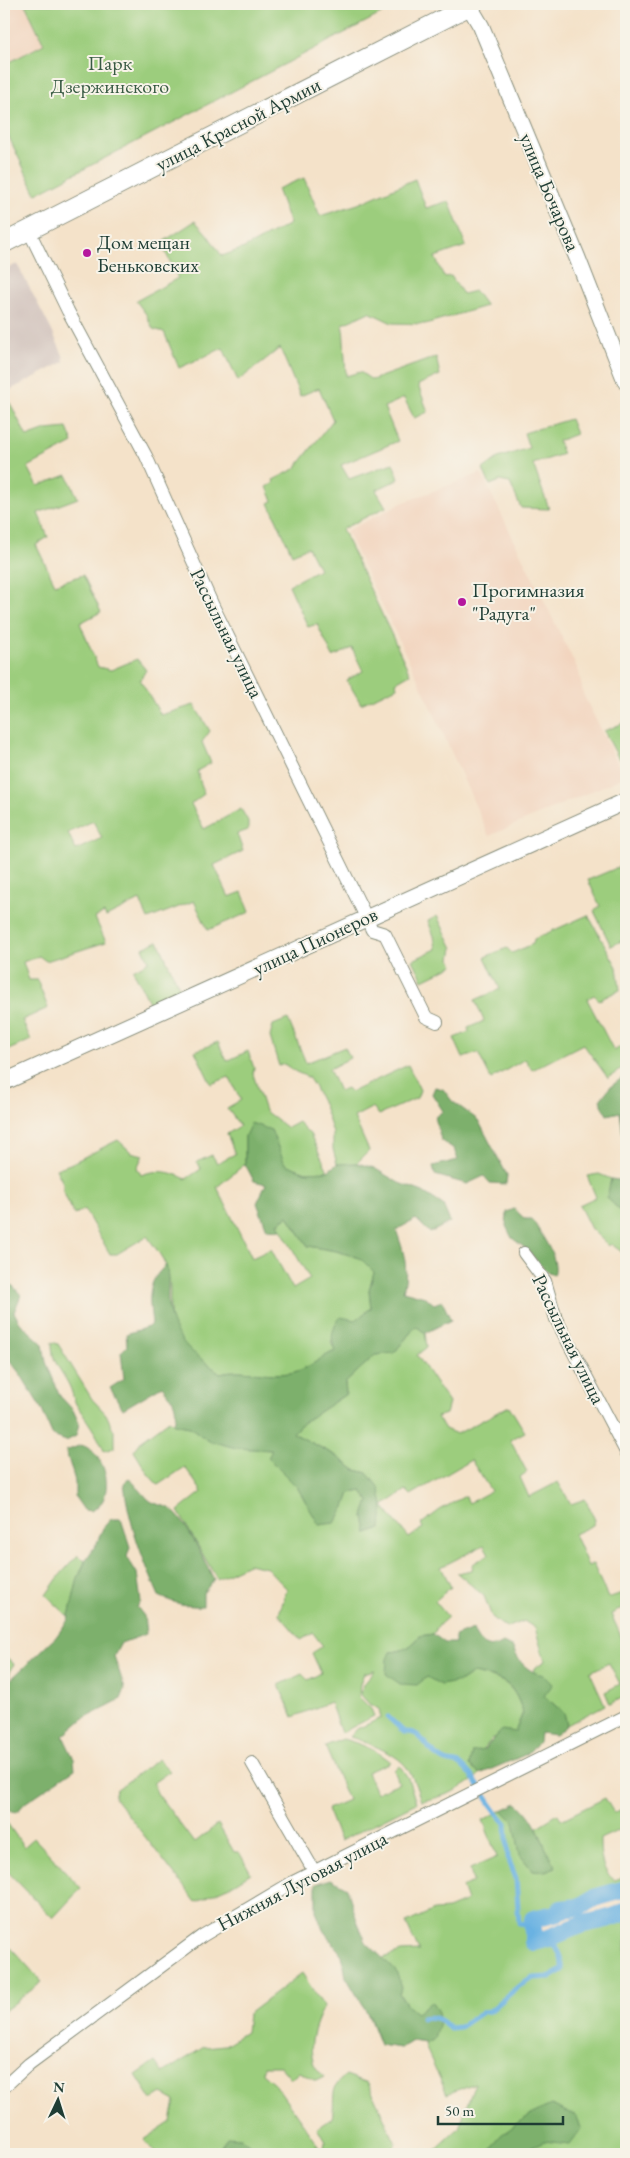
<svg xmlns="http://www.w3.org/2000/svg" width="630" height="2158" font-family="'EB Garamond',serif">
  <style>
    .built { fill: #f2d4be }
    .industrial { fill: #cfc0ba }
    .green { fill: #9ccd7d; stroke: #5e8558; fill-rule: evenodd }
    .forest { fill: #7db06c; stroke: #4e7650 }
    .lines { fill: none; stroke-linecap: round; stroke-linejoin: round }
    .stream { stroke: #6bb2e2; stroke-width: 5 }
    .canal { stroke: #6bb2e2; stroke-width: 18 }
    .minor-casing { stroke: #8a907e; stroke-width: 14 }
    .tertiary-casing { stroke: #8a907e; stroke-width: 18 }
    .secondary-casing { stroke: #8a907e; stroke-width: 21 }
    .minor { stroke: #fff; stroke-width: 12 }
    .tertiary { stroke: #fff; stroke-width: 16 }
    .secondary { stroke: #fff; stroke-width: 19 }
    .poi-dot { fill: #b5179e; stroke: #f7f3e8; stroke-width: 2 }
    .labels { text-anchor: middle; stroke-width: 4; stroke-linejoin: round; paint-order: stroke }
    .park-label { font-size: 20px; fill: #385a43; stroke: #f7f3e8 }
    .street-label { font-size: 20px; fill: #1f3d34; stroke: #f7f3e8 }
    .poi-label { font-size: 20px; fill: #1f3d34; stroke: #f7f3e8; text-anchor: start }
  </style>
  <rect width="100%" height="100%" fill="#f7f3e8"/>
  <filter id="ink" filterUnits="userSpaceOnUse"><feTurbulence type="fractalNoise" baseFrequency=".02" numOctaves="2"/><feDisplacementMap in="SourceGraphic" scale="10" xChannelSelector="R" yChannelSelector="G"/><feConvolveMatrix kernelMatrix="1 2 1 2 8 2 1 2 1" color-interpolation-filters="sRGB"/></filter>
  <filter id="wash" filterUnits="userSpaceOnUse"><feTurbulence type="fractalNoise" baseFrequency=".0096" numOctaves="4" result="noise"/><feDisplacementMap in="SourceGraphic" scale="20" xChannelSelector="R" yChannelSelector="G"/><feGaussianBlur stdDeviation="1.12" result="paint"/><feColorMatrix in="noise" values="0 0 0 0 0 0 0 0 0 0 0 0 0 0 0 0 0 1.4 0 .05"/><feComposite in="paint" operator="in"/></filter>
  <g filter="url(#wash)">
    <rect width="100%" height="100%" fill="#f4e2c9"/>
    <g class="built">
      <path d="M4,4h21l20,40 -41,21z"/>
      <path d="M481,473l98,199 4,22 41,83 -135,59 -61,-136 -82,-169 56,-28z"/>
    </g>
    <path class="industrial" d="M17,264l34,65 12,26 1,7 -60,31v-123z"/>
    <g class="green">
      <path d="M25,4h375l-364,190 -32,-67v-62l40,-21z"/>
      <path d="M304,178l16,38 38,-12 57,-25 11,29 23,-7 17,45 -31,11 9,20 7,-1 12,18 12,-3 11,15 -61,18 -33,-1 -23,-11 -26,12 3,52 14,-4 12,8 64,-23 4,18 -22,10 10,27 -14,6 -10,-20 -20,9 14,34 -57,24 8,14 44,-16 6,16 -23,11 10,17 -44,22 68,145 -14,8 1,5 -36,17 -14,-24 16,-9 -11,-23 -19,9 -16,-33 -9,3 -19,-42 30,-16 -11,-22 -16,7 -23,-51 4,-2 -6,-14 7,-4 -1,-3 22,-11 38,-49 -14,-32 -19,8 -20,-48 -42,33 -15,-33 -44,20 -15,-36 -11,-3 -7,-15 -10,-13 42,-23 -17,-35 34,-22 12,13 15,22 22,-8 46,-24 -13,-35z"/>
      <path d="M10,403l17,34 19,-7 21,-2 6,15 -45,24 10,19 29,-11 11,23 -40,15 10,24 -12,8 19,39 28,-9 18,37 -21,11 18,44 13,3 26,-11 9,11 -6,10 21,35 33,-10 16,26 -8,11 9,21 -14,8 7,23 -13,10 13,25 37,-20 7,12v9l-11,4 6,17 -29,14 15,32 13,-5 8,20 -42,18 -14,-29 -46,18 -8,-19 -34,17 -2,-4 -9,5 11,24 -60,19 -7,-5 -16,6 6,18h8l11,28 -26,12 9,20 -27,12v-647zM93,821l9,17 -26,12 -8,-17z"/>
      <path d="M570,419l6,15 -18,7 5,13 -30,10 16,45 -28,-1 -11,-25 -10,-2 -10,4 -7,-16 15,-11 31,-10 -5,-15z"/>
      <path d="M626,722v17l-4,3 4,14 -7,3 -15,-28z"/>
      <path d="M626,864v57l-5,2 5,16 -15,7 -17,-35 6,-5 -12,-26z"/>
      <path d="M588,915l29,52 3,23 -21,10 -5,-5 -7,4 27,52 12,-8v23l-18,12 -25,-34 -51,26 -7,-11 -34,20 -13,-26 -15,5 -9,-20 15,-6 -1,-4 16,-7 -9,-21 25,-11 -15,-32 22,-9 5,5 21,-9 1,-5z"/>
      <path d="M437,916l16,32 -2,11 3,6 -31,15 -10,-20 23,-11 -2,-13 -6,-15z"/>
      <path d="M158,941l27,59 -30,14 -22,-44 16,-9 -6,-13z"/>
      <path d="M288,1019l18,44 39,-16 5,11 -21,11 10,22 8,-3 4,4 57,-27 12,25 -3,8 -38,17 -6,-8 -19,10 15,34 -12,12 -20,1 -4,-15v-16l-9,-27 -10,-20 -6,-9 -12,-5 -12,-8 -5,2 -9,-29 3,-12z"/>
      <path d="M218,1042l9,19 21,-10 6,17 -1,6 12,37 22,17 11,-6 12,12 18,37 -22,1 -22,-8 -13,-34 -26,6v28l-28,23 35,71 19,-9 22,40 17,-10 -32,-55 10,-8 20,30 28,5 24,7 14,14 -5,18 2,18 -40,34 4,9c-18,8 -25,18 -45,22 -24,4 -47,-6 -70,0 -15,-11 -34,-22 -44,-39 -10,-17 -4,-39 -7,-57 -2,-16 -14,-29 -22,-41l-30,18h-7l-26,-45 -10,6 -11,-24v-8l-7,-14 14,-5 48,-24 13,12 12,3 -6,13 4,7c16,-6 29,-4 45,4l15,-10 -4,-7 15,-7 5,8 18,-9 -8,-20 13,-8 -13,-18 14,-8 -12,-23 -18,7 -16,-33z"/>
      <path d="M599,1174l12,5 -4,19 16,15h3v42l-15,-11 -2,2 -18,-17 -12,-24 17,-8 -9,-21z"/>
      <path d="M416,1326l9,7 2,14 -10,8 32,48 -3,11 -9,3 8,12 12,5 52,-28 16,26 -15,8 17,32 -7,5 9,20 29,-15 13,22 14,-5 10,21 -2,5 -19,9 14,32 5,-2 15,34 14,-5 4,14 -15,7 14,31 1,-1v52l-16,8 -5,-12 15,-8 -11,-21 -19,9 15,33 -38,20 -3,-12 -20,-17v-21l-11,-1 1,-6 11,-7 -10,-33 -11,-7 -18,7 -14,-11 -8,-21 -27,-23 15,-3 1,-6 16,-10 -5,-9 -43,22 10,20 -16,14 13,16 -8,7 -7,10 -13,2c-9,11 -16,15 -30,16l37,25 34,4 12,-8c31,7 39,8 50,39l-8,20 -23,7 -23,27 11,8c-17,16 -36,23 -59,27 -4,-12 -9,-29 -18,-38 -11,-11 -39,-22 -53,-26l7,-8 24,-11 -2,-9 -10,-5 -8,-9 2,-11 12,-14 -11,3 -4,11 -1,13 12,12 3,7 -33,17 -11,-31 -37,15 -14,-32 23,-11 6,6 13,-7 -9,-20 11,-7 -10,-13 -12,7 -22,-26 8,-25 -20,-21 -19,-4 -31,15 -39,-68 24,-19 -17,-25 -27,18 -10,-11 -14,-23 8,-11 27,-20 5,4 16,3 18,13 28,8 37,2 11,23 13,14 10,16 38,4 5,-14 12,-2 7,10 -5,15 4,18 12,-5 3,-23 -16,-33 -12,-3 -20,-15 -42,-22 8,-9 45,-30 -1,-11 30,-28 19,-2zM471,1460l20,31 -22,12 -4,-7 -25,14 -19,14 2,4 -14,10 -26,-32 23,-16 5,5z"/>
      <path d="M52,1342l6,2 34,55 14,15 8,17v17l-10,3c-6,-16 -19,-33 -28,-47 -3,-6 -4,-13 -7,-19 -8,-16 -18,-23 -17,-43z"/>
      <path d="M78,1555l7,6 -7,17 -9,39 -23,-22 14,-20z"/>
      <path d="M4,1655l10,9 -4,6 -1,12 -5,4z"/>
      <path d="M343,1739c18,5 34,11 48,23l-24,10 9,21 23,-10 -5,-13 6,-4 8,12 8,25 -76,38 -13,-32 21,-9 -23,-54z"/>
      <path d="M158,1759l12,12 -17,12 4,10 37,50 24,-19 16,28h5l12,21 -21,13 -34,16 -82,-105 2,-7z"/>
      <path d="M605,1798l9,15 12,-6v20l-26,12c0,15 1,33 15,41l11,-5v14l-32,9 -15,9 -18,2 -6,5 -21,5 -1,22c18,1 32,-11 48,-16 15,-5 32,-5 45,-14v243h-195l28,-26 16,-45 -28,11 -22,-48 1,-3 -14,-2 -11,7 -21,-3 -14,-35 9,-36 8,-16 18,-6 18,-1 -13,-28 28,-13 14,-1 19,-8 -5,-14 11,-5 -3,-13 27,-12 -14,-37 19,-10 13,12 2,14 28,35 10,-4 -6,-10 -12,-30 21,-13 3,6z"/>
      <path d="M4,1810l1,10 19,27 10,-9 47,50 -28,30 -46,-47h-3z"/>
      <path d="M4,1940l38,42 -38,29z"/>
      <path d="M302,1973l22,34c-8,15 -16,36 -11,54 1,6 8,12 11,16l-8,4 -17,-9 -8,7 -11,-13h-17l-1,7 13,11 46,65 -1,5h-68l-3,-10 -32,6 -1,4h-60l-12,-14 27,-18 4,-21 -13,-7 -10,6 -16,-25 19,-13 8,11 41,-26 21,-2 21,-13 2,-18z"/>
      <path d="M346,2075l22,8 27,59 -1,9 -8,3h-63l2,-12 -8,-14 15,-10c4,-19 -4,-29 14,-43z"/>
    </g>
    <g class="forest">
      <path d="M626,1075v61l-3,1 -3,-25 -13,3 -7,-15 10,-13z"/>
      <path d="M435,1087l8,2 9,12 26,19 29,55 -1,9 -16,-1 -6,-7 -17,8 -32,-9 -2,-9 25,-6 -4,-11 -13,-9 -6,-23 8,-6 -11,-17z"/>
      <path d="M251,1123l20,7 14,34 21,8 22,-1 9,-7 20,-1 17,5 25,15 24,9 20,13 7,17 -20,11 -14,-14 -20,11c8,21 13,39 7,61l22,6 9,7 8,-3 9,19 -26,13 -9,-7 -22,27 -19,2 -30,28 1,11 -45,30 -8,9 42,22 20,15 12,3 13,16 3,17 -2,23 -14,5 -3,-18 5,-15 -7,-10 -12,2 -5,14 -10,16 -16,2 -22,-38 -29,-29 4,-8 -36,-2 -29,-8 -17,-13 -16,-3c4,-20 0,-23 -12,-38l-39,23 -13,-21 14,-9 -3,-27 6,-6 -1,-12 22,-7 4,-4c-3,-25 -6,-40 14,-58 4,13 1,25 2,39 5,37 24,48 52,69 23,-6 46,4 70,0 20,-4 27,-14 45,-22 -5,-14 -3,-21 5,-34l16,3 15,-12 -2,-18 5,-18 -14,-14 -24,-7 -28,-5 -20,-30 -10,7 3,7 -14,-1 -10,-26 9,-19 -12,-3 -9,-17v-28z"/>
      <path d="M611,1179l15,2v32h-3l-16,-15z"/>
      <path d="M514,1209l11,10h6l3,3c8,15 26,37 20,53l-6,-2 -23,-25 -13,-10 -6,-12 1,-14z"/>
      <path d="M11,1284l10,11 -7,17 6,11 23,21 3,18 14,34 13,14 6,13 -3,13 -10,5 -13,-5 -12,-28 -20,-33 -17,-22v-66z"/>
      <path d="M81,1445c21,6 31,36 22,55 -2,5 -8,8 -12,11l-7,-1 -9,-13v-16l-9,-30z"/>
      <path d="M129,1479c8,6 12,13 19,20 7,7 18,5 24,11 15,13 33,51 42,70l-11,13v13c-16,1 -29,-3 -44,-10 -16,-36 -31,-74 -35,-113z"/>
      <path d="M111,1519h10l9,28 -3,10 10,16 4,29 -4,5 7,9 2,18 -25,9 -7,13 11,33 -4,10 -37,19 -21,18 11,23 1,10 -50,34 -8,9 -13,-2v-124l52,-49 12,-17 10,-42 9,-20 10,-15 6,-15z"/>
      <path d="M473,1629c5,15 16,23 30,14l10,5c5,14 16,25 31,27l9,9 -9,12 20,17 3,12 -12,10 -15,-2 -1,9 -12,12 -47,20 -11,-8 3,-14 12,-2 18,-20 13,2 8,-19c-10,-32 -19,-34 -50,-40l-12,8 -20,4 -14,-8 -10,8 -17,-1 -14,-10 1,-15 3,-7c14,-1 21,-5 30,-16l13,-2 12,9h10v-7z"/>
      <path d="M517,1803c22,17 24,42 39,64l-11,4 -13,-1 -12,-15 -6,-33 -12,-12z"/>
      <path d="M331,1879l16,9 11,36 8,18 30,29 6,17 -3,5 8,13 10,7 14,-12c12,15 8,21 3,38l-8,4 -14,-2 -11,7 -21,-3 -9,-26 -25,-42 -4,-22 -19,-25 -7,-19v-27z"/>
      <path d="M551,2105l24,10 6,14 -11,15 -26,-3 -28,13h-25l-1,-3 11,-16 29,-20z"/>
      <path d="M227,2137l13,1 9,6 3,10h-36z"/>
    </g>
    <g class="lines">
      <g class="stream">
        <path d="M388,1717l16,15c16,-1 17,8 27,18 4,4 10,9 15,11 5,2 11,1 15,4 19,16 27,41 45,58l2,35 8,20 3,45 14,2"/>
        <path d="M422,2018c12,-3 20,2 28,10l10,-1 22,-15 8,-1 29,-25 14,-8 17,-1 12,-7c1,-14 -3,-21 -14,-30"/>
      </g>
      <path class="canal" d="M626,1889l-32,9 -15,9 -18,2 -6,5 -22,5v23c18,-2 31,-12 48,-17 15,-5 32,-5 45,-14"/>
    </g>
  </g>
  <g filter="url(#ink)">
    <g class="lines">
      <g class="minor-casing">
        <g id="minor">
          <path d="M29,231l39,80 78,145 67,150 153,311 6,13 13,4 41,83 11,5"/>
          <path d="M524,1253l21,28 11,38 70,133"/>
          <path d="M252,1763l62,108"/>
          <path d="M4,2087l25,-23 173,-128 91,-54 333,-166"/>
        </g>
      </g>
      <g class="tertiary-casing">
        <g id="tertiary">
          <path d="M468,4l13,22 96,231 49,125"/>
          <path d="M4,1082l622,-281"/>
        </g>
      </g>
      <g class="secondary-casing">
        <path id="secondary" d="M4,243l469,-239"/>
      </g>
      <use href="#minor" class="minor"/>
      <use href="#tertiary" class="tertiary"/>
      <use href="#secondary" class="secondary"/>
    </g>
  </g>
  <g class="poi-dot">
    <circle cx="87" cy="253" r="5"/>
    <circle cx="462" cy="602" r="5"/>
  </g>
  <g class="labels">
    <g class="park-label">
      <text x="110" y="70">Парк<tspan x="110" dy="23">Дзержинского</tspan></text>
    </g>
    <g class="street-label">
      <text transform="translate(238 124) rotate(-27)" y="7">улица Красной Армии</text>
      <text transform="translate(550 192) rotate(67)" y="7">улица Бочарова</text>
      <text transform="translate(227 633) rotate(64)" y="7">Рассыльная улица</text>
      <text transform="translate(315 941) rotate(-25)" y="7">улица Пионеров</text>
      <text transform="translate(569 1339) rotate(64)" y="7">Рассыльная улица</text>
      <text transform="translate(302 1881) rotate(-28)" y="7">Нижняя Луговая улица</text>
    </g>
    <g class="poi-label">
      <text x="97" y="249">Дом мещан<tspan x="97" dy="23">Беньковских</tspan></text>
      <text x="472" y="597">Прогимназия<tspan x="472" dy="23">"Радуга"</tspan></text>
    </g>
  </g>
  <rect width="630" height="2158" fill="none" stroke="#f7f3e8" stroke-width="20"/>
  <g transform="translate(58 2100) rotate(4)" stroke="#f7f3e8" stroke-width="4" paint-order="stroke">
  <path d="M0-4L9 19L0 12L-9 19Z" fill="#1f3d34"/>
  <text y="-8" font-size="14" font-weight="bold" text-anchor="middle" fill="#1f3d34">N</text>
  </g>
  <path d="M438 2116v8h125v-8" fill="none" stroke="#1f3d34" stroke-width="2.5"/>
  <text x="445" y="2116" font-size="15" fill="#1f3d34" stroke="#f7f3e8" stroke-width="4" paint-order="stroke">50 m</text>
</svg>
